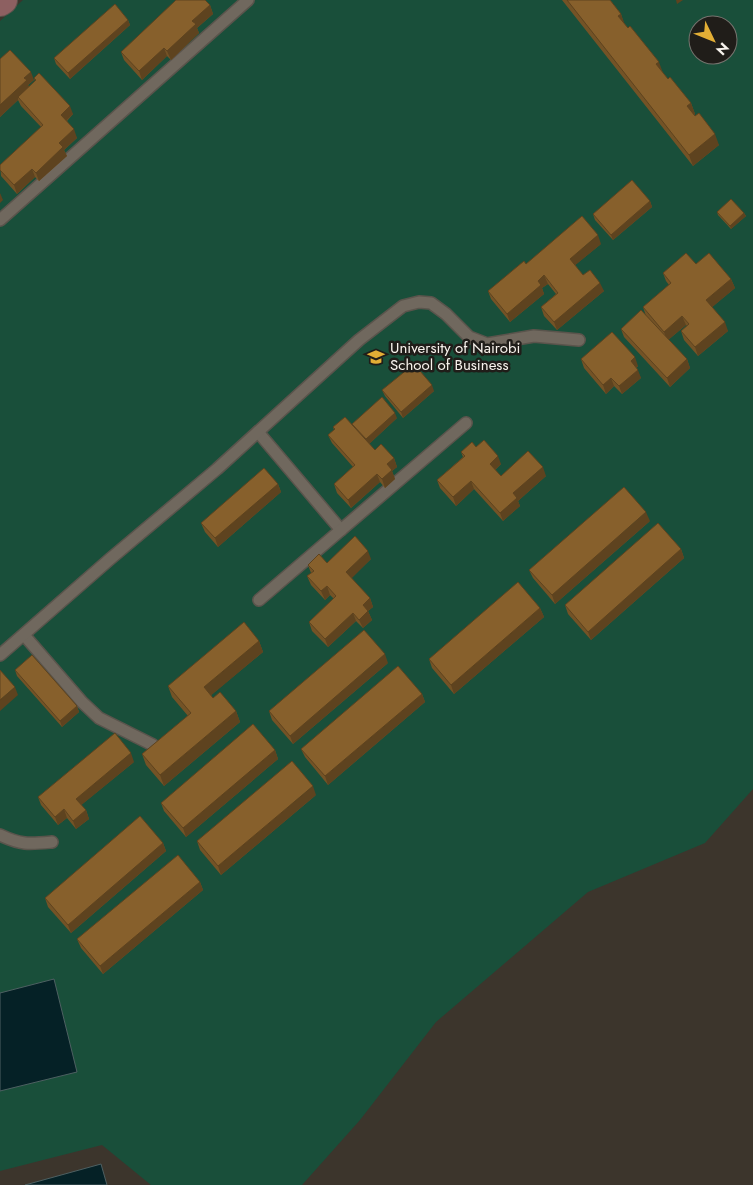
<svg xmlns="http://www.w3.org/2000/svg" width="753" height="1185" font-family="Jost,sans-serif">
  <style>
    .green { fill: #194f3a; fill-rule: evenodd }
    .water { fill: #052126; stroke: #4e6062 }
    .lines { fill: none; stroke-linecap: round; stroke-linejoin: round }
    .service-casing { stroke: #5a544c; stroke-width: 14 }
    .secondary-casing { stroke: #5a544c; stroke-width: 30 }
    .service { stroke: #70685e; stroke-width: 11 }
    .secondary { stroke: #8d6061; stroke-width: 28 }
    .wall { fill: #745326 }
    .shaded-wall { fill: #5e431f }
    .building { fill: #87602c; stroke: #5e431f }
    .labels { text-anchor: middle; stroke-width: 5; stroke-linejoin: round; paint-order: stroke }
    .poi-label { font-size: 15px; fill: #f8f3ed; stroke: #201d19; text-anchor: start }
  </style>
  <rect width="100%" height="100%" fill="#3c352c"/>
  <path class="green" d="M23,0h730v789l-48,54 -117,49 -152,130 -76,98 -58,65h-151l-49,-40 -102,26v-1150zM698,25h30v30h-30z"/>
  <g class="water">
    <path d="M54,979l23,93 -77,19v-98z"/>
    <path d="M101,1164l6,21h-82z"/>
  </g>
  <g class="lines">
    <g class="service-casing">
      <g id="service">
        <path d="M0,220l248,-220"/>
        <path d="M258,432l83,98"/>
        <path d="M259,600l207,-177"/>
        <path d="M24,635l58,67 17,16 54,27"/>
        <path d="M0,655l110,-96 107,-90 142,-129 44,-34 16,-4 12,1 15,11 23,23 18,7 47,-8 45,4"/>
        <path d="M0,835c21,10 29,9 52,7"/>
      </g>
    </g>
    <g class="secondary-casing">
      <path id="secondary" d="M0,2l3,-2"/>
    </g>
    <use href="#service" class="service"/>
    <use href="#secondary" class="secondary"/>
  </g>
  <g class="wall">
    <path d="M562,0h48l11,14 3,10 44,55 23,24 4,11 -1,1 25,30 -26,21z"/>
    <path d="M210,5l3,9 -16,14 2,5 -28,27 -4,-4 -25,24 -18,-20 -3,-8z"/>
    <path d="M128,20l2,5 -60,54 -14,-15 -2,-6z"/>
    <path d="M0,59l34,21 -6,5 1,2 6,-6 -1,-3 39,36 -6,7 10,17 -13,12 3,6 -28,25 -4,-4 -18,17 -16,-18 -1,-11 41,-38 -20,-21 -3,-6 -18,17z"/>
    <path d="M650,201l2,6 -39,33 -18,-20 -2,-6z"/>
    <path d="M717,212l27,1 2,3 -15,13 -13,-14z"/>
    <path d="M601,244l-26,21 8,10 21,16 -47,39 -13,-14 -3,-9 15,-13 -8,-10 -6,4 2,6 -34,28 -19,-23 -3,-8 38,-27z"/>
    <path d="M696,264l35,15 4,9 -23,19 16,24 -30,25 -14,-16 -3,-9 6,-5 -1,-1 -18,15 19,19 3,9 -20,19 -46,-50 -3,-8 25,-13 -3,-9 26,-22 -3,-4 -3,-8z"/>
    <path d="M581,359l57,7 -2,2 5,10 -19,16 -8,-8 -8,8 -22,-26z"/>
    <path d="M382,390l52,1 -31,27 -18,-22z"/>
    <path d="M397,418l-28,26 6,6 19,8 3,9 -5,4 3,8 -10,9 -5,-6 -29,26 -14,-15 -3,-9 19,-17 -21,-24 -4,-8 6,-5 -1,-3 20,-1 -1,-2z"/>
    <path d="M476,447l25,17 -6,6 6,6h45l-28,25 2,5 -17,15 -29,-32 -18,17 -16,-18 -3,-8 26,-23 -2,-5z"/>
    <path d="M278,484l3,8 -63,55 -13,-15 -4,-9z"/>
    <path d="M650,521l-95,83 -22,-26 -4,-8z"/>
    <path d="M681,549l3,9 -93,82 -23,-26 -3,-9z"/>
    <path d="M371,559l-20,19 19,20 3,9 -5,4 4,9 -9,8 -7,-7 -28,26 -16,-16 -3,-9 25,-23 -4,-4 -5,5 -14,-15 -4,-9 4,-3 -3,-8z"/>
    <path d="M540,608l4,9 -90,77 -22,-26 -3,-9z"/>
    <path d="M259,641l4,11 -52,43 2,3 23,13 4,11 -76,64 -18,-21 -4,-11 46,-38 -16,-19 -4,-11z"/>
    <path d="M388,663l-95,81 -21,-24 -3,-9z"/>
    <path d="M15,670l62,36 2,6 -17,15 -45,-51z"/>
    <path d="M422,694l3,8 -97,83 -23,-28 -4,-8z"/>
    <path d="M275,750l3,9 -92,78 -22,-26 -3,-8z"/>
    <path d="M134,762l-53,43 5,5 3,9 -13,10 -9,-11 -9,7 -17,-20 -3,-8z"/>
    <path d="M316,795l-95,80 -21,-25 -3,-9z"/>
    <path d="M163,843l3,8 -95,82 -23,-26 -3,-9z"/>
    <path d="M200,882l3,8 -100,84 -22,-26 -4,-9z"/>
  </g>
  <g class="shaded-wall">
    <path d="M676,0h7l-6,4z"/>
    <path d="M210,5l3,9 -16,14 2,5 -28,27 -4,-9 25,-30z"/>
    <path d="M621,14l4,11 -7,-9z"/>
    <path d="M128,20l2,5 -60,54 -2,-6z"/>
    <path d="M164,48l3,8 -25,24 -3,-9z"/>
    <path d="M659,62l4,11 -7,-9z"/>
    <path d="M31,72l3,8 -6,5 2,4 -12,8v3l-18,17v-12l24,-27z"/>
    <path d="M691,103l4,11 -4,3 -4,-11z"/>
    <path d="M70,106l3,8 -9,9 -3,-8z"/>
    <path d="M74,129l3,9 -13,12 3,6 -28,25 -3,-8 23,-30z"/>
    <path d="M715,134l4,11 -26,21 -4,-11z"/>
    <path d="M32,169l3,8 -18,17 -3,-9z"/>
    <path d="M0,193l3,7 -3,3z"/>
    <path d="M650,201l2,6 -39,33 -2,-5z"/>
    <path d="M744,213l2,3 -15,13 -1,-3z"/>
    <path d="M598,235l3,9 -28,23 -3,-8z"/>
    <path d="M544,275l4,9 -6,4 2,6 -34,28 -3,-8 31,-33z"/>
    <path d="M731,279l4,9 -25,21 -4,-9z"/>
    <path d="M600,283l4,8 -47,39 -3,-8z"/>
    <path d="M682,316l4,9 -19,16 -3,-9z"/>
    <path d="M725,322l3,9 -30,25 -3,-9z"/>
    <path d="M635,357l3,9 -4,4 -3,-9z"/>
    <path d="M687,359l3,9 -20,19 -3,-9z"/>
    <path d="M638,370l3,8 -19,16 -3,-8z"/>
    <path d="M611,378l3,8 -8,8 -3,-9z"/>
    <path d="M432,385l2,6 -31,27 -2,-6z"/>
    <path d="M395,413l2,5 -29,27 -2,-6z"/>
    <path d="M498,456l3,8 -8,8 -3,-8z"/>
    <path d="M394,458l3,9 -5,4 3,8 -10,9 -3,-9 5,-15z"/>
    <path d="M543,467l3,9 -28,25 2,5 -17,15 -3,-8 13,-20z"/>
    <path d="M377,474l3,8 -29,26 -3,-8z"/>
    <path d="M471,481l3,8 -18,17 -3,-9z"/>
    <path d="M278,484l3,8 -63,55 -3,-9z"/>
    <path d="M646,512l4,9 -95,83 -3,-9z"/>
    <path d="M681,549l3,9 -93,82 -3,-8z"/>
    <path d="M368,551l3,8 -22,22 -3,-9z"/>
    <path d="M327,586l3,9 -5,5 -4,-9z"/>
    <path d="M370,598l3,9 -5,4 4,9 -9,8 -4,-8 4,-15z"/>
    <path d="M540,608l4,9 -90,77 -3,-9z"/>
    <path d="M353,613l3,8 -28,26 -3,-8z"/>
    <path d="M259,641l4,11 -55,46 -4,-11z"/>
    <path d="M385,654l3,9 -95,81 -3,-8z"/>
    <path d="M15,687l3,8 -18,16v-11z"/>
    <path d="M422,694l3,8 -97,83 -3,-9z"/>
    <path d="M77,706l2,6 -17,15 -2,-6z"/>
    <path d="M236,711l4,11 -76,64 -4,-11z"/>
    <path d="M275,750l3,9 -92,78 -3,-9z"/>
    <path d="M131,753l3,9 -55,45 -3,-8z"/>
    <path d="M313,786l3,9 -95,80 -3,-9z"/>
    <path d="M64,809l3,9 -9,7 -3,-8z"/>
    <path d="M86,810l3,9 -13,10 -3,-8z"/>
    <path d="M163,843l3,8 -95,82 -3,-8z"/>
    <path d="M200,882l3,8 -100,84 -3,-8z"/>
  </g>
  <g class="building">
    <path d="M176,0h29l5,5 -18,16 4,3 -29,27 -3,-3 -25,23 -18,-19z"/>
    <path d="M567,0h43l11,14 -3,2 10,12 2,-2 29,36 -3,2 12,15 2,-2 21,26 -4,3 8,10 4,-3 16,21 -26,21z"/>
    <path d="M115,4l13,16 -60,53 -14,-15z"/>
    <path d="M10,50l21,22 -7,6 3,2 -27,25v-46z"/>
    <path d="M39,73l31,33 -9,9 13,14 -15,14 4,4 -27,26 -4,-4 -18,16 -14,-15v-5l43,-40 -25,-28 18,-17 -2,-2z"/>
    <path d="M632,180l18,21 -39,34 -18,-21z"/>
    <path d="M731,199l13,14 -14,13 -13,-14z"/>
    <path d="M582,216l16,19 -28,24 13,16 7,-5 10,13 -46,39 -13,-15 17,-14 -14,-18 -6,6 3,4 -34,29 -19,-23 36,-30 2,3z"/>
    <path d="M686,253l10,11 13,-11 22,26 -25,21 19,22 -30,25 -14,-16 8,-7 -7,-8 -18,16 -21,-25 28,-24 -8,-10z"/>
    <path d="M641,310l46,49 -20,19 -46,-49z"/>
    <path d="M612,332l23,25 -4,4 7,9 -19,16 -8,-8 -8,7 -22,-26z"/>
    <path d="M414,364l18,21 -31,27 -19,-22z"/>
    <path d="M382,397l13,16 -29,26 -14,-15z"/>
    <path d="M345,417l30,33 6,-6 13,14 -7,6 5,6 -10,9 -5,-5 -29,26 -14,-16 21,-19 -27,-30 7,-6 -2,-2z"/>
    <path d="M484,440l14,16 -8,8 11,12 27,-25 15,16 -30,26 4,5 -17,15 -29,-32 -18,16 -16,-17 28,-24 -4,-4 11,-10 4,5z"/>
    <path d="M264,468l14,16 -63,54 -14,-15z"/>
    <path d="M624,487l22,25 -94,83 -23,-25z"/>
    <path d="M658,523l23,26 -93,83 -23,-27z"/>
    <path d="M355,536l13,15 -22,21 24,26 -7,7 5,6 -9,9 -6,-7 -28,26 -16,-17 27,-26 -9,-10 -6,5 -14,-15 7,-5 -6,-6 11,-11 8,9z"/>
    <path d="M518,582l22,26 -89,77 -22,-26z"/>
    <path d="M244,622l15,19 -55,46 9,11 7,-6 16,19 -76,64 -18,-21 49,-41 -23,-27z"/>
    <path d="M364,630l21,24 -95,82 -21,-25z"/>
    <path d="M32,655l45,51 -17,15 -45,-51z"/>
    <path d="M398,666l24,28 -97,82 -24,-27z"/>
    <path d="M0,670l15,17 -15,13z"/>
    <path d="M253,724l22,26 -92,78 -22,-25z"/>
    <path d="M115,733l16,20 -55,46 10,11 -13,11 -9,-12 -9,8 -17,-20z"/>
    <path d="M292,761l21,25 -95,80 -21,-25z"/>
    <path d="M140,816l23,27 -95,82 -23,-27z"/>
    <path d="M178,855l22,27 -100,84 -23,-27z"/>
  </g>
  <defs>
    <g id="university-bare" transform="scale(1.35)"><path d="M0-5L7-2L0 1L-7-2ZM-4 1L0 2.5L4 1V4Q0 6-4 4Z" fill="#e3ae35" stroke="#201d19" stroke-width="2.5" paint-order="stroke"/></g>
  </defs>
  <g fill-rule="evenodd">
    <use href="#university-bare" x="376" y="357"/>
  </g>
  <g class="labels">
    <g class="poi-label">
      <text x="390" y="353">University of Nairobi<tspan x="390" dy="17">School of Business</tspan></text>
    </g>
  </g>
  <g transform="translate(713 40) rotate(133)"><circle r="24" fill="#201d19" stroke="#76736e"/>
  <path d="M0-4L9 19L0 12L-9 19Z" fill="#e3ae35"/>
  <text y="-8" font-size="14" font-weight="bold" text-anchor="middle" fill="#f8f3ed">N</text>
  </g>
</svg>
